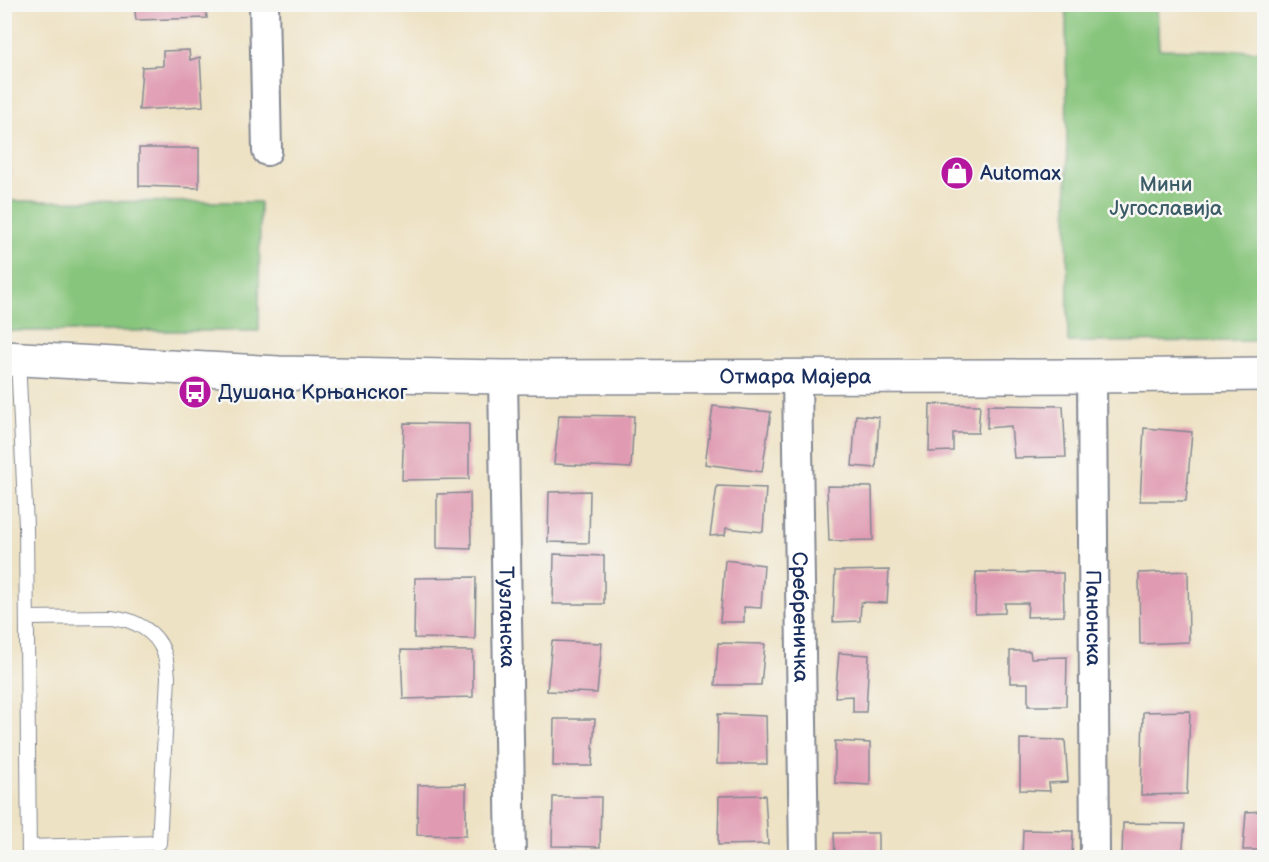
<svg xmlns="http://www.w3.org/2000/svg" width="1269" height="862" font-family="'Balsamiq Sans',sans-serif">
  <style>
    .green { fill: #87c57c; stroke: #517a6d; stroke-width: 1.5 }
    .building { fill: #e09bb2 }
    .lines { fill: none; stroke-linecap: round; stroke-linejoin: round }
    .service-casing { stroke: #848891; stroke-width: 16 }
    .minor-casing { stroke: #848891; stroke-width: 32 }
    .tertiary-casing { stroke: #848891; stroke-width: 36 }
    .service { stroke: #fff; stroke-width: 14 }
    .minor { stroke: #fff; stroke-width: 28 }
    .tertiary { stroke: #fff; stroke-width: 33 }
    .labels { text-anchor: middle; stroke-width: 5; stroke-linejoin: round; paint-order: stroke }
    .poi-label { font-size: 21px; fill: #1b2f5e; stroke: #f6f6f2; text-anchor: start }
    .park-label { font-size: 21px; fill: #3b5c67; stroke: #f6f6f2 }
    .street-label { font-size: 21px; fill: #1b2f5e; stroke: #f6f6f2 }
  </style>
  <rect width="100%" height="100%" fill="#f6f6f2"/>
  <filter id="ink" filterUnits="userSpaceOnUse"><feTurbulence type="fractalNoise" baseFrequency=".0167" numOctaves="2"/><feDisplacementMap in="SourceGraphic" scale="12" xChannelSelector="R" yChannelSelector="G"/><feConvolveMatrix kernelMatrix="1 2 1 2 8 2 1 2 1" color-interpolation-filters="sRGB"/></filter>
  <filter id="wash" filterUnits="userSpaceOnUse"><feTurbulence type="fractalNoise" baseFrequency=".008" numOctaves="4" result="noise"/><feDisplacementMap in="SourceGraphic" scale="24" xChannelSelector="R" yChannelSelector="G"/><feGaussianBlur stdDeviation="1.35" result="paint"/><feColorMatrix in="noise" values="0 0 0 0 0 0 0 0 0 0 0 0 0 0 0 0 0 1.4 0 .05"/><feComposite in="paint" operator="in"/></filter>
  <g filter="url(#wash)">
    <rect width="100%" height="100%" fill="#eee2c4"/>
    <g class="green">
      <path d="M1066,5h91l2,44 105,2v290l-196,1z"/>
      <path d="M5,201l255,1 -1,129h-254z"/>
    </g>
    <g id="blocks">
      <g class="building">
        <path d="M134,4h71l2,14 -71,2z"/>
        <path d="M189,50l1,10 10,-3 3,49 -64,4 3,-43 21,-1v-15z"/>
        <path d="M139,148h60v40l-60,-2z"/>
        <path d="M10,150l1,57h-7v-56z"/>
        <path d="M930,404l50,1 -2,28h-25v18l-24,1z"/>
        <path d="M988,405l75,1 3,51 -52,1 -3,-32 -24,2z"/>
        <path d="M713,406l58,6 -9,60 -57,-8z"/>
        <path d="M559,415l75,1 -3,52 -77,-4z"/>
        <path d="M856,415l23,2 -3,51 -24,-2z"/>
        <path d="M404,423l65,1v55l-67,1z"/>
        <path d="M1144,428l48,4 -6,69h-46z"/>
        <path d="M717,486l49,2 -3,44 -37,-4 -1,7 -15,1z"/>
        <path d="M827,486l45,1 1,53 -44,1z"/>
        <path d="M590,491l-1,52 -41,-1 1,-50z"/>
        <path d="M470,493l1,56 -34,-1v-54z"/>
        <path d="M554,554l50,2v48h-51z"/>
        <path d="M725,560l39,5 -3,43 -17,-1v15h-24z"/>
        <path d="M889,570l-2,33 -26,-1 -1,19 -27,1 2,-51z"/>
        <path d="M1188,571l1,71 -49,2 -1,-71z"/>
        <path d="M976,572l87,1 1,43 -37,1 1,-14h-23v10l-30,1z"/>
        <path d="M476,577l-1,62 -61,-1 1,-60z"/>
        <path d="M552,641l50,2 -5,50 -50,-2z"/>
        <path d="M718,643l47,1 -4,41h-46z"/>
        <path d="M401,650l72,1v46l-70,2z"/>
        <path d="M1010,651h20l1,7 36,-1 -1,49h-38v-23h-18z"/>
        <path d="M839,653l30,2 -3,57h-13v-16l-18,1z"/>
        <path d="M1190,711l-3,83 -46,1 2,-83z"/>
        <path d="M718,714l48,2 1,48h-50z"/>
        <path d="M554,719h41l-3,47h-39z"/>
        <path d="M1020,739l45,1 3,42 -19,1 1,8 -30,-1z"/>
        <path d="M835,741l35,2v42l-35,-2z"/>
        <path d="M466,784v52l-49,-1 1,-50z"/>
        <path d="M765,795l3,49 -50,1 1,-49z"/>
        <path d="M553,797h48l-1,50 -48,-1z"/>
        <path d="M1264,811v39h-21l3,-38z"/>
        <path d="M1123,823l62,1 -3,34h-60z"/>
        <path d="M1023,830l50,1 -1,27h-50z"/>
        <path d="M834,833h44v25h-43z"/>
      </g>
    </g>
  </g>
  <g filter="url(#ink)">
    <use href="#blocks" fill-opacity="0" stroke="#848891" stroke-width="1.5"/>
    <g class="lines">
      <g class="service-casing">
        <g id="service">
          <path d="M18,359l8,167 3,332"/>
          <path d="M27,618l84,-1c22,2 46,14 53,36 3,7 3,16 4,24l-9,166 -130,4"/>
        </g>
      </g>
      <g class="minor-casing">
        <g id="minor">
          <path d="M264,4l3,147"/>
          <path id="s1" d="M1092,376l3,482"/>
          <path id="s2" d="M503,377l8,481"/>
          <path id="s3" d="M797,377l7,481"/>
        </g>
      </g>
      <g class="tertiary-casing">
        <g id="tertiary">
          <path id="s4" d="M4,358l275,15 224,4 589,-1 172,-2"/>
        </g>
      </g>
      <use href="#service" class="service"/>
      <use href="#minor" class="minor"/>
      <use href="#tertiary" class="tertiary"/>
    </g>
  </g>
  <defs>
    <g id="shop-disc" transform="scale(1.725)"><circle r="9.5" fill="#b5179e" stroke="#f6f6f2"/><path d="M-5-2.5h2.3a2.7 3.5 0 0 1 5.4 0H5L5.5 6h-11ZM-1.5-2.5h3a1.5 2.3 0 0 0-3 0Z" fill="#fff"/></g>
    <g id="bus-disc" transform="scale(1.725)"><circle r="9.5" fill="#b5179e" stroke="#f6f6f2"/><path d="M-5-6H5V4H4V6H2V4H-2V6H-4V4H-5ZM-3.5-4V0h7V-4ZM-3.5 1.2v1.5H-2V1.2ZM2 1.2v1.5H3.5V1.2Z" fill="#fff"/></g>
  </defs>
  <g fill-rule="evenodd">
    <use href="#shop-disc" x="957" y="173"/>
    <use href="#bus-disc" x="195" y="392"/>
  </g>
  <g class="labels">
    <g class="poi-label">
      <text x="980" y="180">Automax</text>
      <text x="218" y="399">Душана Крњанског</text>
    </g>
    <g class="park-label">
      <text x="1166" y="191">Мини<tspan x="1166" dy="24">Југославија</tspan></text>
    </g>
    <g class="street-label">
      <text dy="7" stroke="none"><textPath href="#s4" startOffset="792">Отмара Мајера</textPath></text>
      <text dy="7" stroke="none"><textPath href="#s2" startOffset="240">Тузланска</textPath></text>
      <text dy="7" stroke="none"><textPath href="#s3" startOffset="240">Сребреничка</textPath></text>
      <text dy="7" stroke="none"><textPath href="#s1" startOffset="242">Панонска</textPath></text>
    </g>
  </g>
  <rect width="1269" height="862" fill="none" stroke="#f6f6f2" stroke-width="24"/>
</svg>
